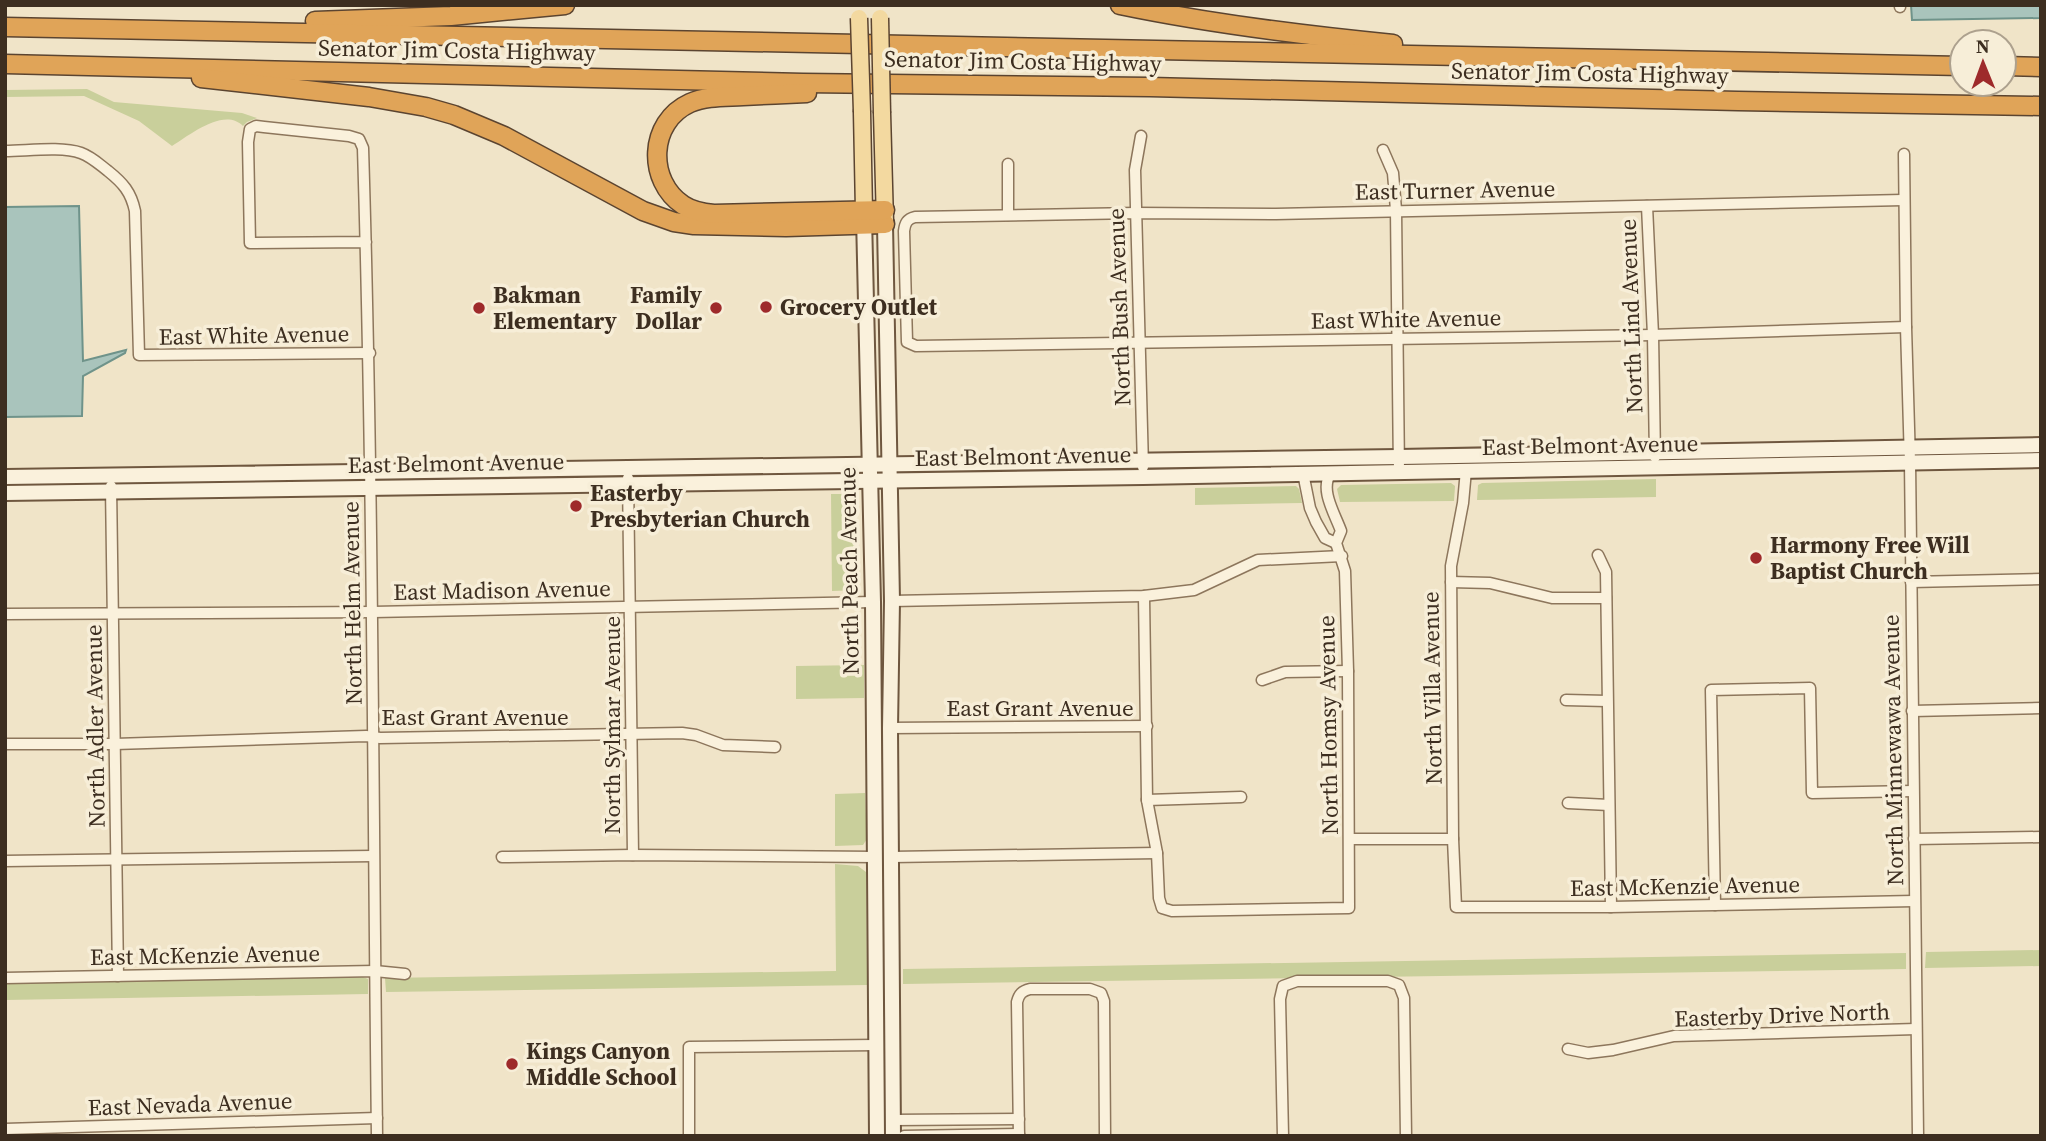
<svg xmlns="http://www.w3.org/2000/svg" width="2046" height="1141" font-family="'Source Serif 4',serif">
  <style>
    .green { fill: #c9cf9b }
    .water { fill: #a9c4bc; stroke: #6f938a; stroke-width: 2 }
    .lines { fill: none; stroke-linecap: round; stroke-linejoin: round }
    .minor-casing { stroke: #8d765c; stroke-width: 13 }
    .secondary-casing { stroke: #6f573f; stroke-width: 18 }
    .primary-casing { stroke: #5b4430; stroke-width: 19 }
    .motorway-casing { stroke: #5b4430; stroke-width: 21 }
    .minor { stroke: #faf1dc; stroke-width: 10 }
    .secondary { stroke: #faf1dc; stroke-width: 14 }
    .primary { stroke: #f3d9a0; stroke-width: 16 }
    .motorway { stroke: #e0a458; stroke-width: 18 }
    .primary-bridge-casing { stroke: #5b4430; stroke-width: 19; stroke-linecap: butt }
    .primary-bridge { stroke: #f3d9a0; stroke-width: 16 }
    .poi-dot { fill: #9e2a2b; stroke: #f7eed8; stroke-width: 2.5 }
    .labels { text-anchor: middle; stroke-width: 7; stroke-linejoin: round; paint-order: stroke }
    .street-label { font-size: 23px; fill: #3d2e20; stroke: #f7eed8 }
    .poi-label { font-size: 23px; font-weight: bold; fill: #3d2e20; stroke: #f7eed8; text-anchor: start }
  </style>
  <rect width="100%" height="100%" fill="#f0e4c8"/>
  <g class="green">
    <path d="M87,89l27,13 128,11 15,5 -10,4 -4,4c-19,-19 -53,9 -71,20l-33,-25 -55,-25 -79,1v-7z"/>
    <path d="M1656,479v18l-179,3 1,-15 4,-2z"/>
    <path d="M1451,483l4,3 -1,15 -114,1 -3,-13 4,-4z"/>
    <path d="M1296,486l3,3 3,14 -107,2v-17z"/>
    <path d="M831,494h18l7,5 -1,30 5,31v30l-28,1z"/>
    <path d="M864,665v33l-68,1v-33z"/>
    <path d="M865,793l2,46 -4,6 -28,1v-52z"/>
    <path d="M835,864l23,2 8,6 1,113 -481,7 -1,-14 451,-7z"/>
    <path d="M2041,950v16l-116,2 1,-16z"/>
    <path d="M1906,953v16l-1003,15v-15z"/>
    <path d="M363,977l5,2v15l-363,6v-17z"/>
  </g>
  <g class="water">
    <path d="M1911,5h130v13l-129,2z"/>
    <path d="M79,206l4,155 43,-11 -1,3 -42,23 -1,40 -77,1v-210z"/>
  </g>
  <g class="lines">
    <g class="minor-casing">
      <g id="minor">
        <path d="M1900,5v2"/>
        <path d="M1141,136l-6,34 8,297"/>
        <path d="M1383,150l10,23 3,37 3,262"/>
        <path d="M5,151c22,0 56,-5 76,2 11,4 19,12 27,18 15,12 23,21 27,40l4,144 231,-2"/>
        <path d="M1904,154l2,173 4,135 8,674"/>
        <path d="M1008,164v51"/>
        <path d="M1903,200l-627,14 -140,-1 -221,4c-8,2 -10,6 -11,14l3,111 9,4 737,-11 253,-8"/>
        <path d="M1647,206l6,129 2,122"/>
        <path d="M366,242l-116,1 -2,-101 2,-13 6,-3 8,1 85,9 10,3 4,9c10,329 10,658 14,988"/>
        <path d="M1466,470l-3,33 -12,63 2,273 3,68h155l303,-6"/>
        <path d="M1300,473l4,5 6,30 6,14 9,16 11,5"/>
        <path d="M628,478l5,377"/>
        <path d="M111,486l7,490"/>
        <path d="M1598,555l8,17 5,335"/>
        <path d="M1451,582l39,1 62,15h54"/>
        <path d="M1911,582l130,-3"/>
        <path d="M1144,596l3,204 10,53 2,45 3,10 10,3 177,-3 -1,-237 -3,-100 -9,-28 5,-12c-6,-17 -22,-42 -10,-58"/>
        <path d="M892,601l252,-5 50,-6 64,-30 84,-4"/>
        <path d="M5,614l368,-2 500,-10"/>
        <path d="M1262,680l23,-8 63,-1"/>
        <path d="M1566,700l41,1"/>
        <path d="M1912,711l129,-3"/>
        <path d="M890,728l257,-2"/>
        <path d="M5,744h110l251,-8 14,2 302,-5 14,2 27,10 52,2"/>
        <path d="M1147,800l94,-3"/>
        <path d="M1568,803l41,2"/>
        <path d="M1350,839h103"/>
        <path d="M1914,839l127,-2"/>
        <path d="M502,857l131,-2 242,2"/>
        <path d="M892,857l265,-4"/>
        <path d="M5,861l368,-5"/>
        <path d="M1715,905l-4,-215 99,-2 2,105 101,-2"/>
        <path d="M5,978l370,-7 30,3"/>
        <path d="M1568,1049l20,4 25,-3 61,-14 242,-7"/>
        <path d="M893,1120l126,-1"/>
        <path d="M5,1129l372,-11"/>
        <path d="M689,1136v-89l187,-2"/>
        <path d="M904,1136l115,-2"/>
        <path d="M1019,1136l-2,-134c2,-8 5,-11 13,-13h60l11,4 3,8 1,135"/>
        <path d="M1283,1136l-3,-137 3,-13 14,-5h91l11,4 5,13 2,138"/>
      </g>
    </g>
    <g class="secondary-casing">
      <g id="secondary">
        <path d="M864,217l9,385 4,534"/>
        <path d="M885,224l7,377 -2,127 3,408"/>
        <path d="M5,477l1394,-20 642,-12"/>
        <path d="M5,493l1138,-16 898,-17"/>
      </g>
    </g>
    <g class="primary-casing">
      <g id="primary">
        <path d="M862,112l2,99"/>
        <path d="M882,113l3,109"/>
      </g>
    </g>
    <g class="motorway-casing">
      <g id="motorway">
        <path d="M1120,5c91,19 181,30 273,39"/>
        <path d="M315,21l136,-5 114,-11"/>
        <path d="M5,27l1957,39"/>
        <path d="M5,64l798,19 347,4 588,14 303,5"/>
        <path d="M2004,66l37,1"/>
        <path d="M201,78l168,19 57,10 28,8 50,21 139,75 31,11 20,3 92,2 99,-3"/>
        <path d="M807,93c-21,1 -43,2 -64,3 -18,1 -37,0 -53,7 -42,19 -43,78 -7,102 9,6 20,8 31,9l171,-4"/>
      </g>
    </g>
    <use href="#minor" class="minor"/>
    <use href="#secondary" class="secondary"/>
    <use href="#primary" class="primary"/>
    <use href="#motorway" class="motorway"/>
    <g class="primary-bridge-casing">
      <g id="primary-bridge">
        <path d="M859,18l3,94"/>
        <path d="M880,18l2,95"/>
      </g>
    </g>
    <use href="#primary-bridge" class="primary-bridge"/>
  </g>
  <g class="poi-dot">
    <circle cx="766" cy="307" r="7"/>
    <circle cx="479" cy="308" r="7"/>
    <circle cx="716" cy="308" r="7"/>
    <circle cx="576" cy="506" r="7"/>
    <circle cx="1756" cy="558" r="7"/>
    <circle cx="512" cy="1064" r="7"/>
  </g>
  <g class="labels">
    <g class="street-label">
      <text transform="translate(457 50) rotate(1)" y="8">Senator Jim Costa Highway</text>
      <text transform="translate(1023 61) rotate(1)" y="8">Senator Jim Costa Highway</text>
      <text transform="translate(1590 73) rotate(1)" y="8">Senator Jim Costa Highway</text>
      <text transform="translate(1455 190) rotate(-1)" y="8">East Turner Avenue</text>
      <text transform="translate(1119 307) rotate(-92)" y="8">North Bush Avenue</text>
      <text transform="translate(1631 316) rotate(-92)" y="8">North Lind Avenue</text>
      <text transform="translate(1406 319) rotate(-1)" y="8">East White Avenue</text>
      <text transform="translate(254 335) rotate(-1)" y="8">East White Avenue</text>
      <text transform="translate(1590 445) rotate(-1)" y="8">East Belmont Avenue</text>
      <text transform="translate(1023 456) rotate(-1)" y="8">East Belmont Avenue</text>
      <text transform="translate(456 463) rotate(-1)" y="8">East Belmont Avenue</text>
      <text transform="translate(849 571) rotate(-91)" y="8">North Peach Avenue</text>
      <text transform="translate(502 590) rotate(-1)" y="8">East Madison Avenue</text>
      <text transform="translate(352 603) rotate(-91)" y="8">North Helm Avenue</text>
      <text transform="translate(1432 688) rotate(-91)" y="8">North Villa Avenue</text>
      <text x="1040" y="716">East Grant Avenue</text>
      <text x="475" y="725">East Grant Avenue</text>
      <text transform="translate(612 725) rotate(-90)" y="8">North Sylmar Avenue</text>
      <text transform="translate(1328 725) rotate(-91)" y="8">North Homsy Avenue</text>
      <text transform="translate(95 726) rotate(-91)" y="8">North Adler Avenue</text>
      <text transform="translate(1893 750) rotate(-91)" y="8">North Minnewawa Avenue</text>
      <text transform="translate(1685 886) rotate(-1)" y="8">East McKenzie Avenue</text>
      <text transform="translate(205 955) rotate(-1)" y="8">East McKenzie Avenue</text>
      <text transform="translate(1782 1015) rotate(-2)" y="8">Easterby Drive North</text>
      <text transform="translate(190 1104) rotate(-2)" y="8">East Nevada Avenue</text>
    </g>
    <g class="poi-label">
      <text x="493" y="303">Bakman<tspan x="493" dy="26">Elementary</tspan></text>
      <text x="702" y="303" text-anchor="end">Family<tspan x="702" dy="26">Dollar</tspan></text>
      <text x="780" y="315">Grocery Outlet</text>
      <text x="590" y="501">Easterby<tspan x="590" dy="26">Presbyterian Church</tspan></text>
      <text x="1770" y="553">Harmony Free Will<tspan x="1770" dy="26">Baptist Church</tspan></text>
      <text x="526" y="1059">Kings Canyon<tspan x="526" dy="26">Middle School</tspan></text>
    </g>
  </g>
  <rect width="2046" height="1141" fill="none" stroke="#3d2e20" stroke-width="14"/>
  <g transform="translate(1983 63) rotate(359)"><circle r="33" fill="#f7eed8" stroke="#ada18e" stroke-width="2"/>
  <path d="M0-5L12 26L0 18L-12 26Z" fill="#9e2a2b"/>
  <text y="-10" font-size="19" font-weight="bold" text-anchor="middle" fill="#3d2e20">N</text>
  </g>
</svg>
